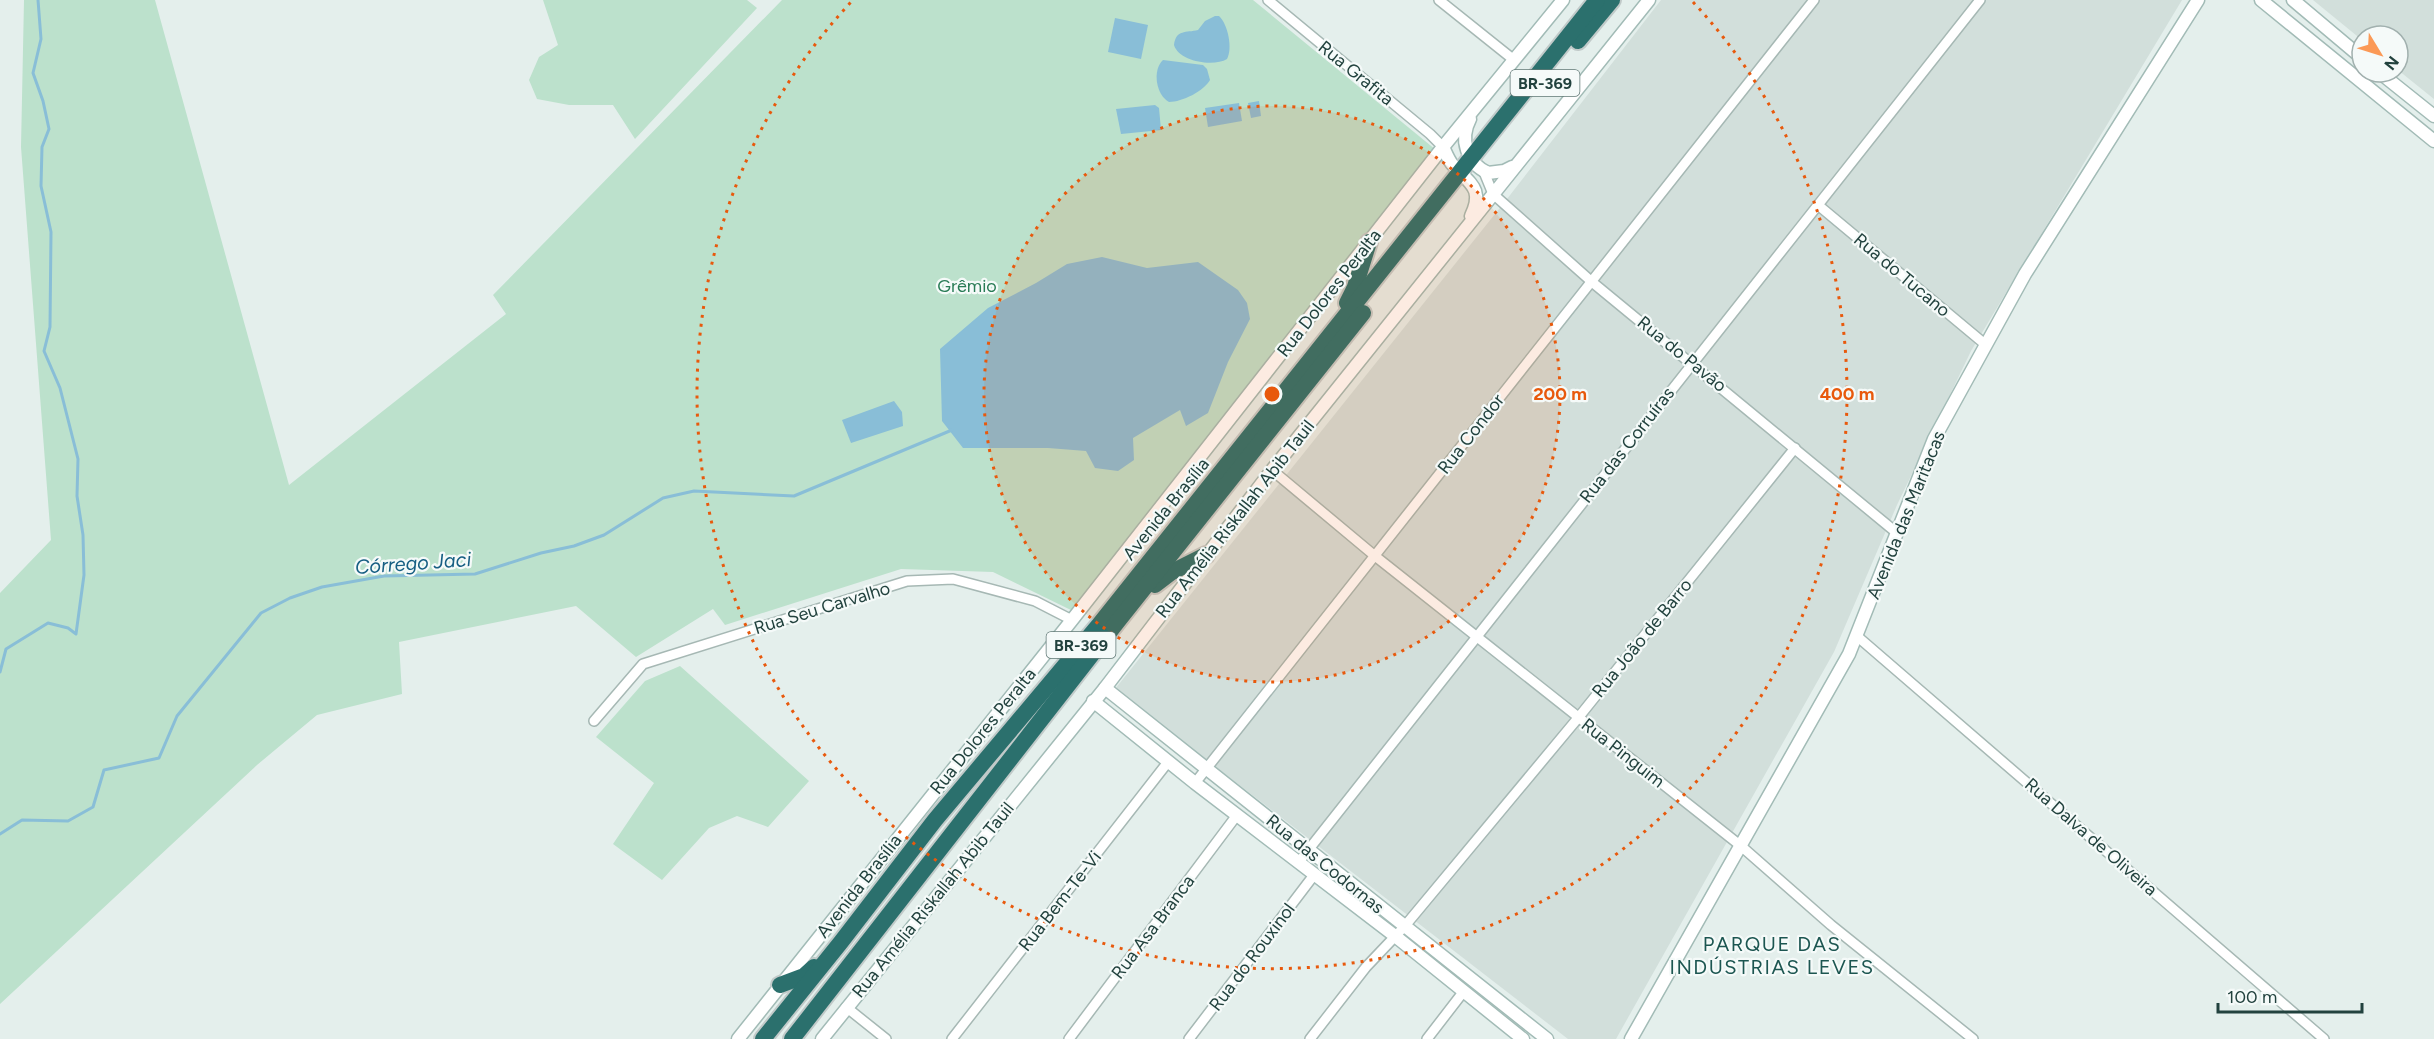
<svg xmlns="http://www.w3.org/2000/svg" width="2434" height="1039" font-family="Figtree,sans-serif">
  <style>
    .built { fill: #d2dfdb }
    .green { fill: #bce1cc }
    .water { fill: #89bed7 }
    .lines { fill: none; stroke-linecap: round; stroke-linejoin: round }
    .stream { stroke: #89bed7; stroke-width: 3 }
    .street-casing { stroke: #a6b8b4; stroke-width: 12 }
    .secondary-casing { stroke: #a2bbb6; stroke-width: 15 }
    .highway-casing { stroke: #c1cac9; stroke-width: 20 }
    .street { stroke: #fff; stroke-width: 9 }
    .secondary { stroke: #fff; stroke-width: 12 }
    .highway { stroke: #2b706d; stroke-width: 16 }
    .ring { fill: none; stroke: #e8590c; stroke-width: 3; stroke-dasharray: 3 6 }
    .labels { text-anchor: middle; stroke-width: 4.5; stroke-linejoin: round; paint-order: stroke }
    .shield { fill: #f5faf9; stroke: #617976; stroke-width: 1.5 }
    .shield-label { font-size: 16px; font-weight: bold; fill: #22423e }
    .street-label { font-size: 18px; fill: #22423e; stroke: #f5faf9 }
    .park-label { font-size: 18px; fill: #297c56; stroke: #f5faf9 }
    .water-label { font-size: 20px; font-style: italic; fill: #175f83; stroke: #f5faf9 }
    .neighbourhood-label { font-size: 20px; letter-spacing: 1.5px; fill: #1c5651; stroke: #f5faf9 }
    .centre { fill: #e8590c; stroke: #f5faf9; stroke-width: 3 }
    .ring-label { font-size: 18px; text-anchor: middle; font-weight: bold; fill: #e8590c; stroke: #f5faf9; stroke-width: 4.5; stroke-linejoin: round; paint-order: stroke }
  </style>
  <rect width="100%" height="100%" fill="#e4efec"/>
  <g class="built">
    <path d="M1661,0h521l-211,351 -74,154 -63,147 -218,387h-48l-453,-350 392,-490z"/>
    <path d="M2313,0h121v99l-36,-29v-34h-36v4z"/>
  </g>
  <g class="green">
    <path d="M24,0h131l134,485 217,-171 -13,-19 289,-295h471l183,150 -361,462 -82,-40 -92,-3 -176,56 -12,-16 -77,48 -60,-51 -177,36 3,52 -85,21 -60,50 -257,239v-411l51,-53 -30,-393z"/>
    <path d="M543,0h204l10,8 -122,131 -22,-34h-44l-32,-6 -8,-19 10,-23 19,-12z"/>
    <path d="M680,666l129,115 -41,46 -31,-11 -28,12 -47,52 -49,-36 41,-61 -58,-46 49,-56z"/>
  </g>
  <g class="water">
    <path d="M1215,16h4c9,8 14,33 8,43 -13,8 -48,3 -53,-14 2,-16 12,-12 24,-15l7,-9z"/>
    <path d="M1115,18l33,7 -7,34 -33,-7z"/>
    <path d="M1163,60l40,5 4,4 3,11c-6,11 -28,22 -41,22 -13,-7 -17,-32 -6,-42z"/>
    <path d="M1259,101l2,15 -10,2 -3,-15z"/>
    <path d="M1239,103l3,18 -34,6 -3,-19z"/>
    <path d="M1155,105l4,3 2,22 -40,4 -5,-25z"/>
    <path d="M1102,257l45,11 51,-6 40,28 9,13 3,16 -22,43 -20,51 -22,13 -6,-16 -47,28 1,22 -16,11 -23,-3 -9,-17 -38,-3h-85l-21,-27 -2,-72 48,-41 48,-25 31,-19z"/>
    <path d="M894,401l8,11 1,14 -52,17 -9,-23z"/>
  </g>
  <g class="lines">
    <g class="stream">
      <path d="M0,672l6,-23 42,-26 20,5 8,6 8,-59 -1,-40 -6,-39 1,-37 -18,-71 -16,-37 6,-24 1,-95 -10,-46 1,-39 7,-18 -6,-28 -10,-28 8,-34 -3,-39"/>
      <path d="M0,834l22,-14 46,1 25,-14 11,-37 55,-12 18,-42 84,-103 29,-15 32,-11 62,-11 91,-2 66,-21 33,-7 30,-11 59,-37 31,-7 100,5 158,-66"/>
    </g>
    <g class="street-casing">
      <g id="street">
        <path d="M1268,0l162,134 13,13"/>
        <path d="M1439,0l75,60"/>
        <path d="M1484,172l9,22 99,88 305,251"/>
        <path d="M1818,205l168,140"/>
        <path d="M1272,470l103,86 366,290 90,79 142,114"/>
        <path d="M1858,637l466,402"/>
        <path d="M594,721l49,-57 264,-83 46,-2 82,22 37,19"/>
        <path d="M1195,783l619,-783"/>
        <path d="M1298,863l682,-863"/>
        <path d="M846,1007l40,32"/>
        <path d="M952,1039l216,-277"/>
        <path d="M1069,1039l168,-224"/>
        <path d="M1189,1039l125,-164"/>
        <path d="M1310,1039l56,-72 38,-40 174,-209 217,-270"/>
        <path d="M1427,1039l37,-48"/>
      </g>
    </g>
    <g class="secondary-casing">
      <g id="secondary">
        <path d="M2261,0l173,141"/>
        <path d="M2293,0l69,58"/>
        <path d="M2379,72l55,44"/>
        <path d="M1470,119c-11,21 -3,44 18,54l16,-2 8,-4"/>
        <path d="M1443,147c3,6 5,12 9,17 16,19 33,23 19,52"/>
        <path d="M1105,688l442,351"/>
        <path d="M1093,701l102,82 200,153 128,103"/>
        <path d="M738,1039l334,-419 371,-473 120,-147"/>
        <path d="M822,1039l283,-351 167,-218 377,-470"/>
        <path d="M1631,1039l218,-385 85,-215 91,-165 173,-274"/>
      </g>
    </g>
    <g class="highway-casing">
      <g id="highway">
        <path d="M1578,41l34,-41"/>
        <path d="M1347,303l8,-16 14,-45"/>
        <path d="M1155,585l17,-13 34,-17"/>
        <path d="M780,985l24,-9 10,-9"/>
        <path d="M763,1039l78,-97 94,-122 163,-194 499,-626"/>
        <path d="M792,1039l326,-418 245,-308"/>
      </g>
    </g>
    <use href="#street" class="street"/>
    <use href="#secondary" class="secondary"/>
    <use href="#highway" class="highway"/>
  </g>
  <circle cx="1272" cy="394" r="288" fill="#e8590c" fill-opacity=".12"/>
  <g class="ring">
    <circle cx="1272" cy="394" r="288"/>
    <path d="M1693 2A575 575 0 1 1 851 2"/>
  </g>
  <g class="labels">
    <g class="shield">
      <rect x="1510.5" y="70" width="69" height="26" rx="4.5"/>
      <rect x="1046.5" y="632" width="69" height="26" rx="4.5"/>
    </g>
    <g class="shield-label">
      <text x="1545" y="89">BR-369</text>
      <text x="1081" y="651">BR-369</text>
    </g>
    <g class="street-label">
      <text transform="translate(1356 73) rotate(39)" y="6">Rua Grafita</text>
      <text transform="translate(1902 275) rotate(40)" y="6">Rua do Tucano</text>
      <text transform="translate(1329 293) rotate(-52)" y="6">Rua Dolores Peralta</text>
      <text transform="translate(1682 354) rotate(39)" y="6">Rua do Pavão</text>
      <text transform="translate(1471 434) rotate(-52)" y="6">Rua Condor</text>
      <text transform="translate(1627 445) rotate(-52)" y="6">Rua das Corruíras</text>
      <text transform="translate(1166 509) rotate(-51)" y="6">Avenida Brasília</text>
      <text transform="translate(1906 515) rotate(-68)" y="6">Avenida das Maritacas</text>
      <text transform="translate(1235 519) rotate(-52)" y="6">Rua Amélia Riskallah Abib Tauil</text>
      <text transform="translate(822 608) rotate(-17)" y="6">Rua Seu Carvalho</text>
      <text transform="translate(1642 638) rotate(-51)" y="6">Rua João de Barro</text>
      <text transform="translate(983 731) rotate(-51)" y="6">Rua Dolores Peralta</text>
      <text transform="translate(1623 753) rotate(38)" y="6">Rua Pinguim</text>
      <text transform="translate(2091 837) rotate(41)" y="6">Rua Dalva de Oliveira</text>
      <text transform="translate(1325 864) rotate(39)" y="6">Rua das Codornas</text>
      <text transform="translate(859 886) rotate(-52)" y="6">Avenida Brasília</text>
      <text transform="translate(933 900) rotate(-51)" y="6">Rua Amélia Riskallah Abib Tauil</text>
      <text transform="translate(1060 901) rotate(-52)" y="6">Rua Bem-Te-Vi</text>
      <text transform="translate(1153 927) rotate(-53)" y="6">Rua Asa Branca</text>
      <text transform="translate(1252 957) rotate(-53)" y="6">Rua do Rouxinol</text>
    </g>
    <g class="park-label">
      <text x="967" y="292">Grêmio</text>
    </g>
    <g class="water-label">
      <text transform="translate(413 563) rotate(-4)" y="7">Córrego Jaci</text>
    </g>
    <g class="neighbourhood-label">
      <text x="1772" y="951">PARQUE DAS<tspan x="1772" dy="23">INDÚSTRIAS LEVES</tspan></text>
    </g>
  </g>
  <circle cx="1272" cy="394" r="9" class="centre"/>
  <g class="ring-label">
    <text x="1560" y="400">200 m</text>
    <text x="1847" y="400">400 m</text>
  </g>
  <g transform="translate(2380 54) rotate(128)"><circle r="28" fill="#f5faf9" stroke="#a1b0ae" stroke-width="1.5"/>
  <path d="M0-4.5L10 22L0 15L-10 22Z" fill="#fb9956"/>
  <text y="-9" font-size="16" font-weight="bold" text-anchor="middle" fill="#22423e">N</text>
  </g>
  <path d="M2218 1003v9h144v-9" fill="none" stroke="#22423e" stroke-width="3"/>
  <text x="2227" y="1003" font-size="18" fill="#22423e" stroke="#f5faf9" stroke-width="4.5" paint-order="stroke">100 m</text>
</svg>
